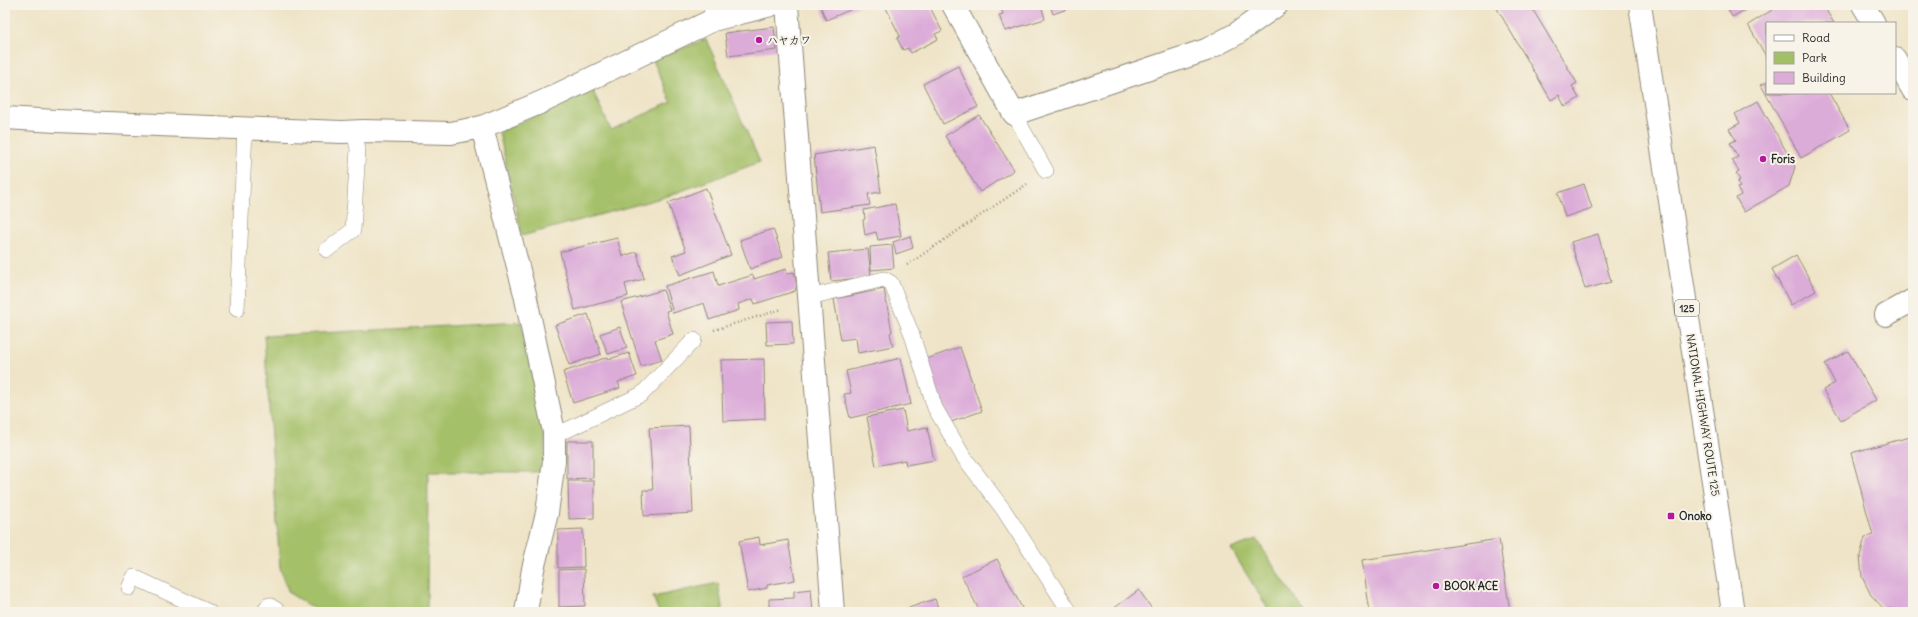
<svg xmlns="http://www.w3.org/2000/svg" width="1918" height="617" font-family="Delius,'Klee One',sans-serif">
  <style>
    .green { fill: #a4c067; stroke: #687649 }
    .building { fill: #dcacd9 }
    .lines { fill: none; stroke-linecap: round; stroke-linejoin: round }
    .lane-casing { stroke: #8d8879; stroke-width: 16 }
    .street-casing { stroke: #8d8879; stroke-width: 24 }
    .highway-casing { stroke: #8d8879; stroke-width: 24 }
    .path { stroke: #8d8879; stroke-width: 2.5; stroke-dasharray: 1 3; stroke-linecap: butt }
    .lane { stroke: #fff; stroke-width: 15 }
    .street { stroke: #fff; stroke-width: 22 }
    .highway { stroke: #fff; stroke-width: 22 }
    .poi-dot { fill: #b5179e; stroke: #f7f3e8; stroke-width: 1.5 }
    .labels { text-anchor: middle; stroke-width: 4; stroke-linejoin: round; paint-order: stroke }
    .shield { fill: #f7f3e8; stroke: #686764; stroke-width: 1 }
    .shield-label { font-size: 10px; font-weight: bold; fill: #2b2b2b }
    .poi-label { font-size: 11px; font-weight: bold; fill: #2b2b2b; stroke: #f7f3e8; text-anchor: start }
    .street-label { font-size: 11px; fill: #2b2b2b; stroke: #f7f3e8 }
  </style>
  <rect width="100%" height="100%" fill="#f7f3e8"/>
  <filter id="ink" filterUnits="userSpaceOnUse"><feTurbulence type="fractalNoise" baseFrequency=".025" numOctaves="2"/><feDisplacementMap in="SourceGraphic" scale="8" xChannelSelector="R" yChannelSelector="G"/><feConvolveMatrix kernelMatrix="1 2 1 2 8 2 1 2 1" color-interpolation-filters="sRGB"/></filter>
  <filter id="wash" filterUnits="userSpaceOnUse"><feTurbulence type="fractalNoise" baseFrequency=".012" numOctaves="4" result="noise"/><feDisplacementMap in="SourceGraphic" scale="16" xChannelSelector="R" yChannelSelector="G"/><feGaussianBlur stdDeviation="0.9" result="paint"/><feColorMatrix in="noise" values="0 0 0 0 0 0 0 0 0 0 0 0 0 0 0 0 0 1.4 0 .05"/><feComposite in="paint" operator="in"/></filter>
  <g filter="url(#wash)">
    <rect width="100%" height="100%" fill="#efe4c7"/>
    <g class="green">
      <path d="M706,39l54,123 -95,35 -143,39 -23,-104 93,-43 19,41 60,-28 -18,-42z"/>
      <path d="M521,322l24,111 -1,39h-116l-1,140h-108l-30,-19 -9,-25 -16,-232z"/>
      <path d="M1257,539l13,22 35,51h-35l-39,-63z"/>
      <path d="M718,583l5,29h-64l-6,-15z"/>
    </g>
    <g id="blocks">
      <g class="building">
        <path d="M820,5h38l1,1 -33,14z"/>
        <path d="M891,5h38l13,26 -7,3 3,5 -27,14 -3,-5 -5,2 -6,-12 3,-2 -14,-28z"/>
        <path d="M1000,5h41l4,14 -40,12 -6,-16 4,-1z"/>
        <path d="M1050,5h29l-26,9z"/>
        <path d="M1495,5h35l47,78 -5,3 7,12 -14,9 -6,-12 -8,5z"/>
        <path d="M1726,5h28l-22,12z"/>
        <path d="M1769,5h66l-9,5 8,13h-67v35l-19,-33 24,-15z"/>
        <path d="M774,27l3,23 -49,6 -3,-23z"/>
        <path d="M958,66l20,41 -35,17 -20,-40z"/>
        <path d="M1767,82v11h62l21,37 -49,28 -40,-73z"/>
        <path d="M1758,101l37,66 -6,19 -45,26 -8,-14 5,-3 -4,-7 3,-1 -3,-5 3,-2 -4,-6 3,-2 -7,-12 6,-3 -8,-14 6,-3 -7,-11 11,-6 -5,-9z"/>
        <path d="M979,115l35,55 -34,22 -35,-56z"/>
        <path d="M874,145l7,47 -13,2 2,11 -50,7 -6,-57z"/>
        <path d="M1584,184l8,24 -27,9 -7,-24z"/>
        <path d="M706,188l25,67 -51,20 -8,-19 14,-5 -18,-48z"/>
        <path d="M895,204l6,32 -23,4 -2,-8 -11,3 -2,-15 2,-1 -1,-9z"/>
        <path d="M773,229l10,28 -33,12 -10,-29z"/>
        <path d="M1598,234l13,48 -26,7 -14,-47z"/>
        <path d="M910,236l3,12 -17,6 -3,-12z"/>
        <path d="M617,238l5,18 15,-4 7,27 -19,5 3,12 -53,14 -15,-58z"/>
        <path d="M892,245l2,23 -23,2 -1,-23z"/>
        <path d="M868,249l3,28 -40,4 -3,-28z"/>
        <path d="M1796,255l20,36 -25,14 -19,-36z"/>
        <path d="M786,269l1,5 7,-2 3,13 -2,6 -40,13 -2,-5 -15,5 1,6 -30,10 -5,-17 -31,10 -8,-27 49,-15 4,15 35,-11 1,4z"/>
        <path d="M884,289l8,43 -2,1 3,13 -35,7 -2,-15 -15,2 -7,-41z"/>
        <path d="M663,290l7,20 -4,1 7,23 -18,6 7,20 -21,6 -20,-64z"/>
        <path d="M588,314l13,40 -32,11 -14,-40z"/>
        <path d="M792,321l1,23 -26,1 -1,-23z"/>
        <path d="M620,327l7,21 -19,6 -8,-20z"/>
        <path d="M960,347l22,64 -34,12 -24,-63z"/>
        <path d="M1848,351l28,49 -35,20 -18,-30 12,-7 -10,-19z"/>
        <path d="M629,353l8,23 -19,6 2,6 -47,15 -10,-31 45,-15 1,2z"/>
        <path d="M901,358l10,46 -61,14 -6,-24 7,-1 -5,-22z"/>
        <path d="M764,359l1,60 -42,2 -2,-61z"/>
        <path d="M903,410l4,21 20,-4 7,33 -28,5 -1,-5 -29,6 -9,-49z"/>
        <path d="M689,426l4,87 -49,3 -1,-26h10l-4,-62z"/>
        <path d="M1913,436v176h-21l-1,-4 -6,2 -14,-15 -9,-18 -2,-21 5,-19 8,-2 -22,-82z"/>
        <path d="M567,441h26v37l-26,1z"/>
        <path d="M568,481h26v37l-25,1z"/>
        <path d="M583,529l1,38 -26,1v-38z"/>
        <path d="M759,537l1,8 28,-5 7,40 -28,5v3l-19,4 -9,-51z"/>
        <path d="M1499,539l11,73h-140l-8,-52z"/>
        <path d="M997,559l27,53h-44l-18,-36z"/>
        <path d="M584,569l1,37 -26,1v-37z"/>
        <path d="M811,589l2,23h-44v-13l25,-1v-7z"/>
        <path d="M1139,590l15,22h-45z"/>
        <path d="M935,599l4,12 -42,1z"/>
      </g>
    </g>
  </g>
  <g filter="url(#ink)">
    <use href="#blocks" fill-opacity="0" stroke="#8d8879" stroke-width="1"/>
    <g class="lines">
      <g class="lane-casing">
        <g id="lane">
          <path d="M711,5l2,15"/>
          <path d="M1014,114l32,57"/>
          <path d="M327,250l26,-20 5,-81 -4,-18"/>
          <path d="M810,297l74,-18 7,4 20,49 24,76 28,48 40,53 67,103"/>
          <path d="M237,309l8,-180"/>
          <path d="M554,432l13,-2 75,-36 52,-54"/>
          <path d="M129,588l5,-11 75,35"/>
          <path d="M264,612l5,-7 8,5"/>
        </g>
      </g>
      <g class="street-casing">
        <g id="street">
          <path d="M787,5l46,607"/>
          <path d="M953,5l61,109 192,-64 30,-16 41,-29"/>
          <path d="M1863,5l11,18"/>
          <path d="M1895,59l18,31"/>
          <path d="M5,118l51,3 286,11 21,-1 88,2 31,-6"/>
          <path d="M1886,315l27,-15"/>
          <path d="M526,612l7,-43 14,-56 7,-52v-29l-29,-138 -43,-167 60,-25 171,-82 58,-15"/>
        </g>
      </g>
      <g class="highway-casing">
        <path id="highway" d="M1640,5l93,607"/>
      </g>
      <g class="path">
        <path d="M907,265l120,-81"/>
        <path d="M714,330l68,-21"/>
      </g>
      <use href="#lane" class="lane"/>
      <use href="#street" class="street"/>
      <use href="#highway" class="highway"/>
    </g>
  </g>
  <g class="poi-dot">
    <circle cx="759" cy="40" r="4"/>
    <circle cx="1763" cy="159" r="4"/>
    <rect x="1667" y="512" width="8" height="8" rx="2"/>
    <circle cx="1436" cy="586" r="4"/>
  </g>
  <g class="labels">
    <rect class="shield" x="1675" y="300" width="24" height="16" rx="3"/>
    <g class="shield-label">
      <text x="1687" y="312">125</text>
    </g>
    <g class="poi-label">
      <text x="767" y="44">ハヤカワ</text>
      <text x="1771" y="163">Foris</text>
      <text x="1679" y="520">Onoko</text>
      <text x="1444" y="590">BOOK ACE</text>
    </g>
    <g class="street-label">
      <text transform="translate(1703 415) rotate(81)" y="4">NATIONAL HIGHWAY ROUTE 125</text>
    </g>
  </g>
  <rect width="1918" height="617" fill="none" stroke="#f7f3e8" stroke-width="20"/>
  <rect x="1766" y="22" width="130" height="72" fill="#f7f3e8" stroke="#a5a39c"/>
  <rect x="1774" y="35" width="20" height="6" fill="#ffffff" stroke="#a5a39c"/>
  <text x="1802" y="42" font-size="12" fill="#2b2b2b">Road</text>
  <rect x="1774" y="52" width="20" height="12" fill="#a4c067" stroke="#a5a39c"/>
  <text x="1802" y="62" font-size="12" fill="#2b2b2b">Park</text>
  <rect x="1774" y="72" width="20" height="12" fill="#dcacd9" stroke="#a5a39c"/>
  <text x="1802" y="82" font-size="12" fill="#2b2b2b">Building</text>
</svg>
